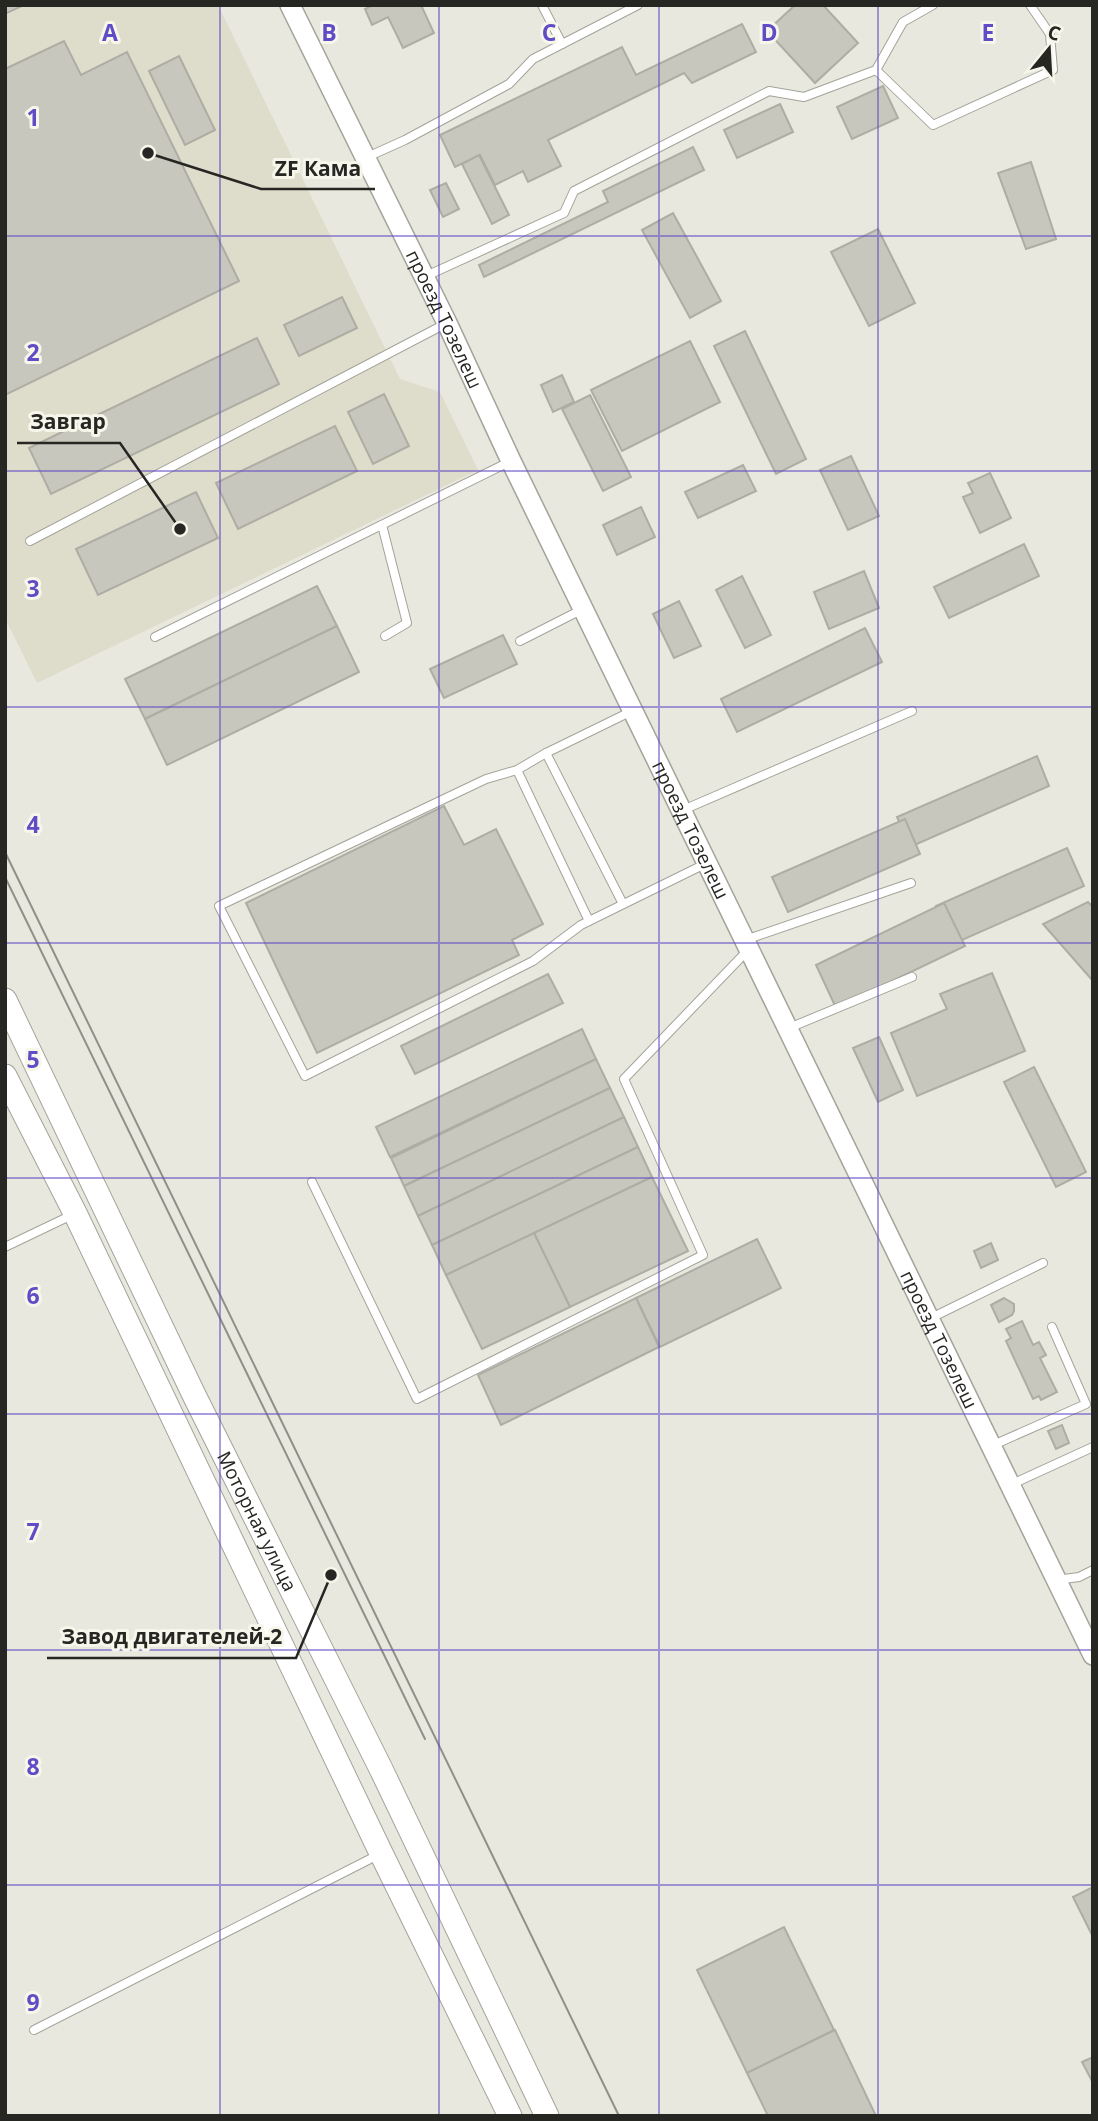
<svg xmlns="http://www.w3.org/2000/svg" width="1098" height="2121" font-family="'Open Sans',sans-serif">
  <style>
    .built { fill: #dedccb }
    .building { fill: #c8c7bd; stroke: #aeada4; stroke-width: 2 }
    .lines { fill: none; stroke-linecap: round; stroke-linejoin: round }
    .service-casing { stroke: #a4a39a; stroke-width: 10 }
    .tertiary-casing { stroke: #a4a39a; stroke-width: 22 }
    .secondary-casing { stroke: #a4a39a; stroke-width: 25 }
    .service { stroke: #fff; stroke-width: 8 }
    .tertiary { stroke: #fff; stroke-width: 19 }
    .secondary { stroke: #fff; stroke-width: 23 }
    .tram { stroke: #908f88; stroke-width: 2 }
    .grid { fill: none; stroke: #604cc5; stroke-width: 2; stroke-opacity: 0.55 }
    .labels { text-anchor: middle; stroke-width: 6; stroke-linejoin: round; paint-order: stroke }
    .street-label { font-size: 19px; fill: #262622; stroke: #f7f6eb }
    .grid-label { font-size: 23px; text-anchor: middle; font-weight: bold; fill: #604cc5; stroke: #f7f6eb; stroke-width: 6; stroke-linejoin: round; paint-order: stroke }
    .leader { fill: none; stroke: #262622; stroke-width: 2.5 }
    .callout-dot { fill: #262622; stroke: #f7f6eb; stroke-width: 2.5 }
    .callout-label { font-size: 21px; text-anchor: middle; font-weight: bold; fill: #262622; stroke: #f7f6eb; stroke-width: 6; stroke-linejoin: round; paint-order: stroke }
  </style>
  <rect width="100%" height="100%" fill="#e9e8de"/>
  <path class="built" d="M27,5h191l182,374 40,13 38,78 -441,213 -32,-65v-602z"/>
  <g class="building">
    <path d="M5,5h19l-19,9z"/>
    <path d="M373,5h48l13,28 -31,15 -15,-31 -16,8 -7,-16z"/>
    <path d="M795,5h28l35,38 -43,40 -48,-52z"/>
    <path d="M742,24l14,28 -64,31 -8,-10 -136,67 13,26 -33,16 -5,-11 -28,14 -15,-30 -25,12 -15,-32 182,-88 14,28z"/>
    <path d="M64,41l17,34 46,-23 112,229 -234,114v-326z"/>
    <path d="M179,56l36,74 -30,15 -36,-74z"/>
    <path d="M883,86l15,32 -46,21 -15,-32z"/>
    <path d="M780,104l13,28 -56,26 -13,-28z"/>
    <path d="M693,147l11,23 -220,107 -5,-12 129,-63 -5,-11z"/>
    <path d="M479,155l30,60 -17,9 -30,-60z"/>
    <path d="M1031,162l25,77 -30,10 -28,-76z"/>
    <path d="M446,183l13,26 -16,8 -13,-27z"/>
    <path d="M673,213l48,88 -31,17 -48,-88z"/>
    <path d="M878,229l37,74 -46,23 -38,-74z"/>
    <path d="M342,297l15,31 -58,28 -15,-31z"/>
    <path d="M745,331l61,128 -30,15 -62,-128z"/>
    <path d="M257,338l22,46 -228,110 -22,-46z"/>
    <path d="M690,341l30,61 -98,49 -31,-61z"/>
    <path d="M562,375l12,27 -21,10 -12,-27z"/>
    <path d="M384,394l25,52 -36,18 -25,-52z"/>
    <path d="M590,395l41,82 -28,14 -41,-82z"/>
    <path d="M335,426l22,45 -119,58 -22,-46z"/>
    <path d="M851,456l28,60 -31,14 -28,-60z"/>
    <path d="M743,465l13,26 -58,27 -13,-26z"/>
    <path d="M990,473l21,45 -31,15 -17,-36 10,-4 -5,-10z"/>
    <path d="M196,492l22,46 -120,57 -22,-46z"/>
    <path d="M641,507l14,30 -38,18 -14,-30z"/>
    <path d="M1024,544l15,32 -90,42 -15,-31z"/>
    <path d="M864,571l15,37 -50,21 -15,-37z"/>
    <path d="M742,576l29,59 -26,13 -29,-58z"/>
    <path d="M317,586l20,40 -192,93 -20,-40z"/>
    <path d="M679,601l22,45 -27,12 -21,-44z"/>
    <path d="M337,626l22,46 -192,93 -22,-46z"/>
    <path d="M865,628l17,34 -145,70 -16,-33z"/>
    <path d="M503,635l14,29 -73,34 -14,-29z"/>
    <path d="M1037,756l12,30 -139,61 -13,-30z"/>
    <path d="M444,806l20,39 32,-16 47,95 -31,16 7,15 -202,98 -71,-150z"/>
    <path d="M905,819l15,35 -132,58 -16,-35z"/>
    <path d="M1067,848l17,38 -131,58 -17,-38z"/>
    <path d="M1088,902l5,5v74l-50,-57z"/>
    <path d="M944,903l21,43 -129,62 -20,-43z"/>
    <path d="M992,973l33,78 -108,45 -26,-63 56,-24 -7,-15z"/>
    <path d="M548,974l15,29 -148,71 -14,-28z"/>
    <path d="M582,1029l14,30 -206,98 -14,-30z"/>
    <path d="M879,1037l24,53 -25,12 -25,-54z"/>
    <path d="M596,1059l14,29 -206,98 -13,-28z"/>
    <path d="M1034,1067l52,105 -30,15 -52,-105z"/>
    <path d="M610,1088l14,29 -206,99 -14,-30z"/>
    <path d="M624,1117l14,30 -206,98 -14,-29z"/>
    <path d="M638,1147l14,30 -206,98 -14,-30z"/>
    <path d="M652,1177l36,74 -118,56 -36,-74z"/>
    <path d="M534,1233l36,74 -88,42 -36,-74z"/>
    <path d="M757,1239l24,49 -121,59 -24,-49z"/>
    <path d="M991,1243l7,17 -17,8 -7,-17z"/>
    <path d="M636,1298l23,49 -158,78 -23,-50z"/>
    <path d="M1004,1298l10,6v7l-2,4 -13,7 -8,-17z"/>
    <path d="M1022,1321l11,24 6,-3 7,13 -6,3 17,34 -16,8 -2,-4 -6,3 -27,-58 5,-3 -5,-9z"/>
    <path d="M1062,1425l7,18 -13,6 -8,-18z"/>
    <path d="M1093,1887v50l-20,-40z"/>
    <path d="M784,1927l50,103 -87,43 -50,-103z"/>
    <path d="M835,2030l41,86h-108l-21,-43z"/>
    <path d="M1093,2057v24h-1l-10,-19z"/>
  </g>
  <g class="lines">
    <g class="service-casing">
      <g id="service">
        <path d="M542,5l20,39"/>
        <path d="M876,70l57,55 120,-55 -3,-36 -20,-29"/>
        <path d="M365,158l40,-18 104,-56 24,-25 105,-54"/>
        <path d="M424,277l140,-64 10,-22 195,-100 35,6 72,-27 27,-48 30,-17"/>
        <path d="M382,525l25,98 -22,13"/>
        <path d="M30,541l417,-218"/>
        <path d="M155,637l356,-176"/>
        <path d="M520,641l63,-32"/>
        <path d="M632,711l-86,42 -29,17 -31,9 -267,127 86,170 228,-115 48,-36 126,-62"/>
        <path d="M546,753l77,151"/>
        <path d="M517,770l72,151"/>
        <path d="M683,810l229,-99"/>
        <path d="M745,940l166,-57"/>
        <path d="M789,1028l123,-51"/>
        <path d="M312,1182l105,217 286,-144 -79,-176 125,-130"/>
        <path d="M5,1247l67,-32"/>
        <path d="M929,1319l114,-56"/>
        <path d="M991,1446l95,-42 -34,-77"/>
        <path d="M1010,1485l83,-38"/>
        <path d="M1056,1580l23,-3 14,-7"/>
        <path d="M34,2030l344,-175"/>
      </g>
    </g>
    <g class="tertiary-casing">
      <g id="tertiary">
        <path id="s1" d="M290,5l157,318 64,138 582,1194"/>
      </g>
    </g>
    <g class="secondary-casing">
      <g id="secondary">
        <path id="s2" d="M5,1000l190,397 186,372 166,347"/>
        <path d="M5,1076l70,137 306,640 129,263"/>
      </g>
    </g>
    <use href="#service" class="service"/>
    <use href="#tertiary" class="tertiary"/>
    <use href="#secondary" class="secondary"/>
    <g class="tram">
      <path d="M5,852l614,1264"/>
      <path d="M5,877l420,862"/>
    </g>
  </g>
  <path class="grid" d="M220,5v2111M439,5v2111M659,5v2111M878,5v2111M5,236h1088M5,471h1088M5,707h1088M5,943h1088M5,1178h1088M5,1414h1088M5,1650h1088M5,1885h1088"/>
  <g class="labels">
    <g class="street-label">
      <text dy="7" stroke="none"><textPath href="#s1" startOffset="350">проезд Тозелеш</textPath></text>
      <text dy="7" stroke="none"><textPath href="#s1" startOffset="917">проезд Тозелеш</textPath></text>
      <text dy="7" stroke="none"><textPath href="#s1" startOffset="1484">проезд Тозелеш</textPath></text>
      <text dy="7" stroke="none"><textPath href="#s2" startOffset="579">Моторная улица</textPath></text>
    </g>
  </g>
  <g class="grid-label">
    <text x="110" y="41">A</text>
    <text x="329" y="41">B</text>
    <text x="549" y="41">C</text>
    <text x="769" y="41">D</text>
    <text x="988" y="41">E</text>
    <text x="33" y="126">1</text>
    <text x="33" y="361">2</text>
    <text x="33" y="597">3</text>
    <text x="33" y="833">4</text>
    <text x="33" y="1068">5</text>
    <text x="33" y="1304">6</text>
    <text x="33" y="1540">7</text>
    <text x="33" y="1775">8</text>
    <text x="33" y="2011">9</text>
  </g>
  <path class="leader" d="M148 153L261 189H375M180 529L120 443H17M331 1575L296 1658H47"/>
  <g class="callout-dot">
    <circle cx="148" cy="153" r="7"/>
    <circle cx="180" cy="529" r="7"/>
    <circle cx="331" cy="1575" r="7"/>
  </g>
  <g class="callout-label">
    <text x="318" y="176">ZF Кама</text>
    <text x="68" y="429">Завгар</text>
    <text x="172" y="1644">Завод двигателей-2</text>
  </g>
  <rect width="1098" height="2121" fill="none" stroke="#262622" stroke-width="14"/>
  <g transform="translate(1049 49) rotate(18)" stroke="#f7f6eb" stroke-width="5" paint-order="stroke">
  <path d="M0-5L12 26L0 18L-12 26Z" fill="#262622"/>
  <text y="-10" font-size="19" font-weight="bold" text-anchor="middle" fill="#262622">С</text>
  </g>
</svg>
